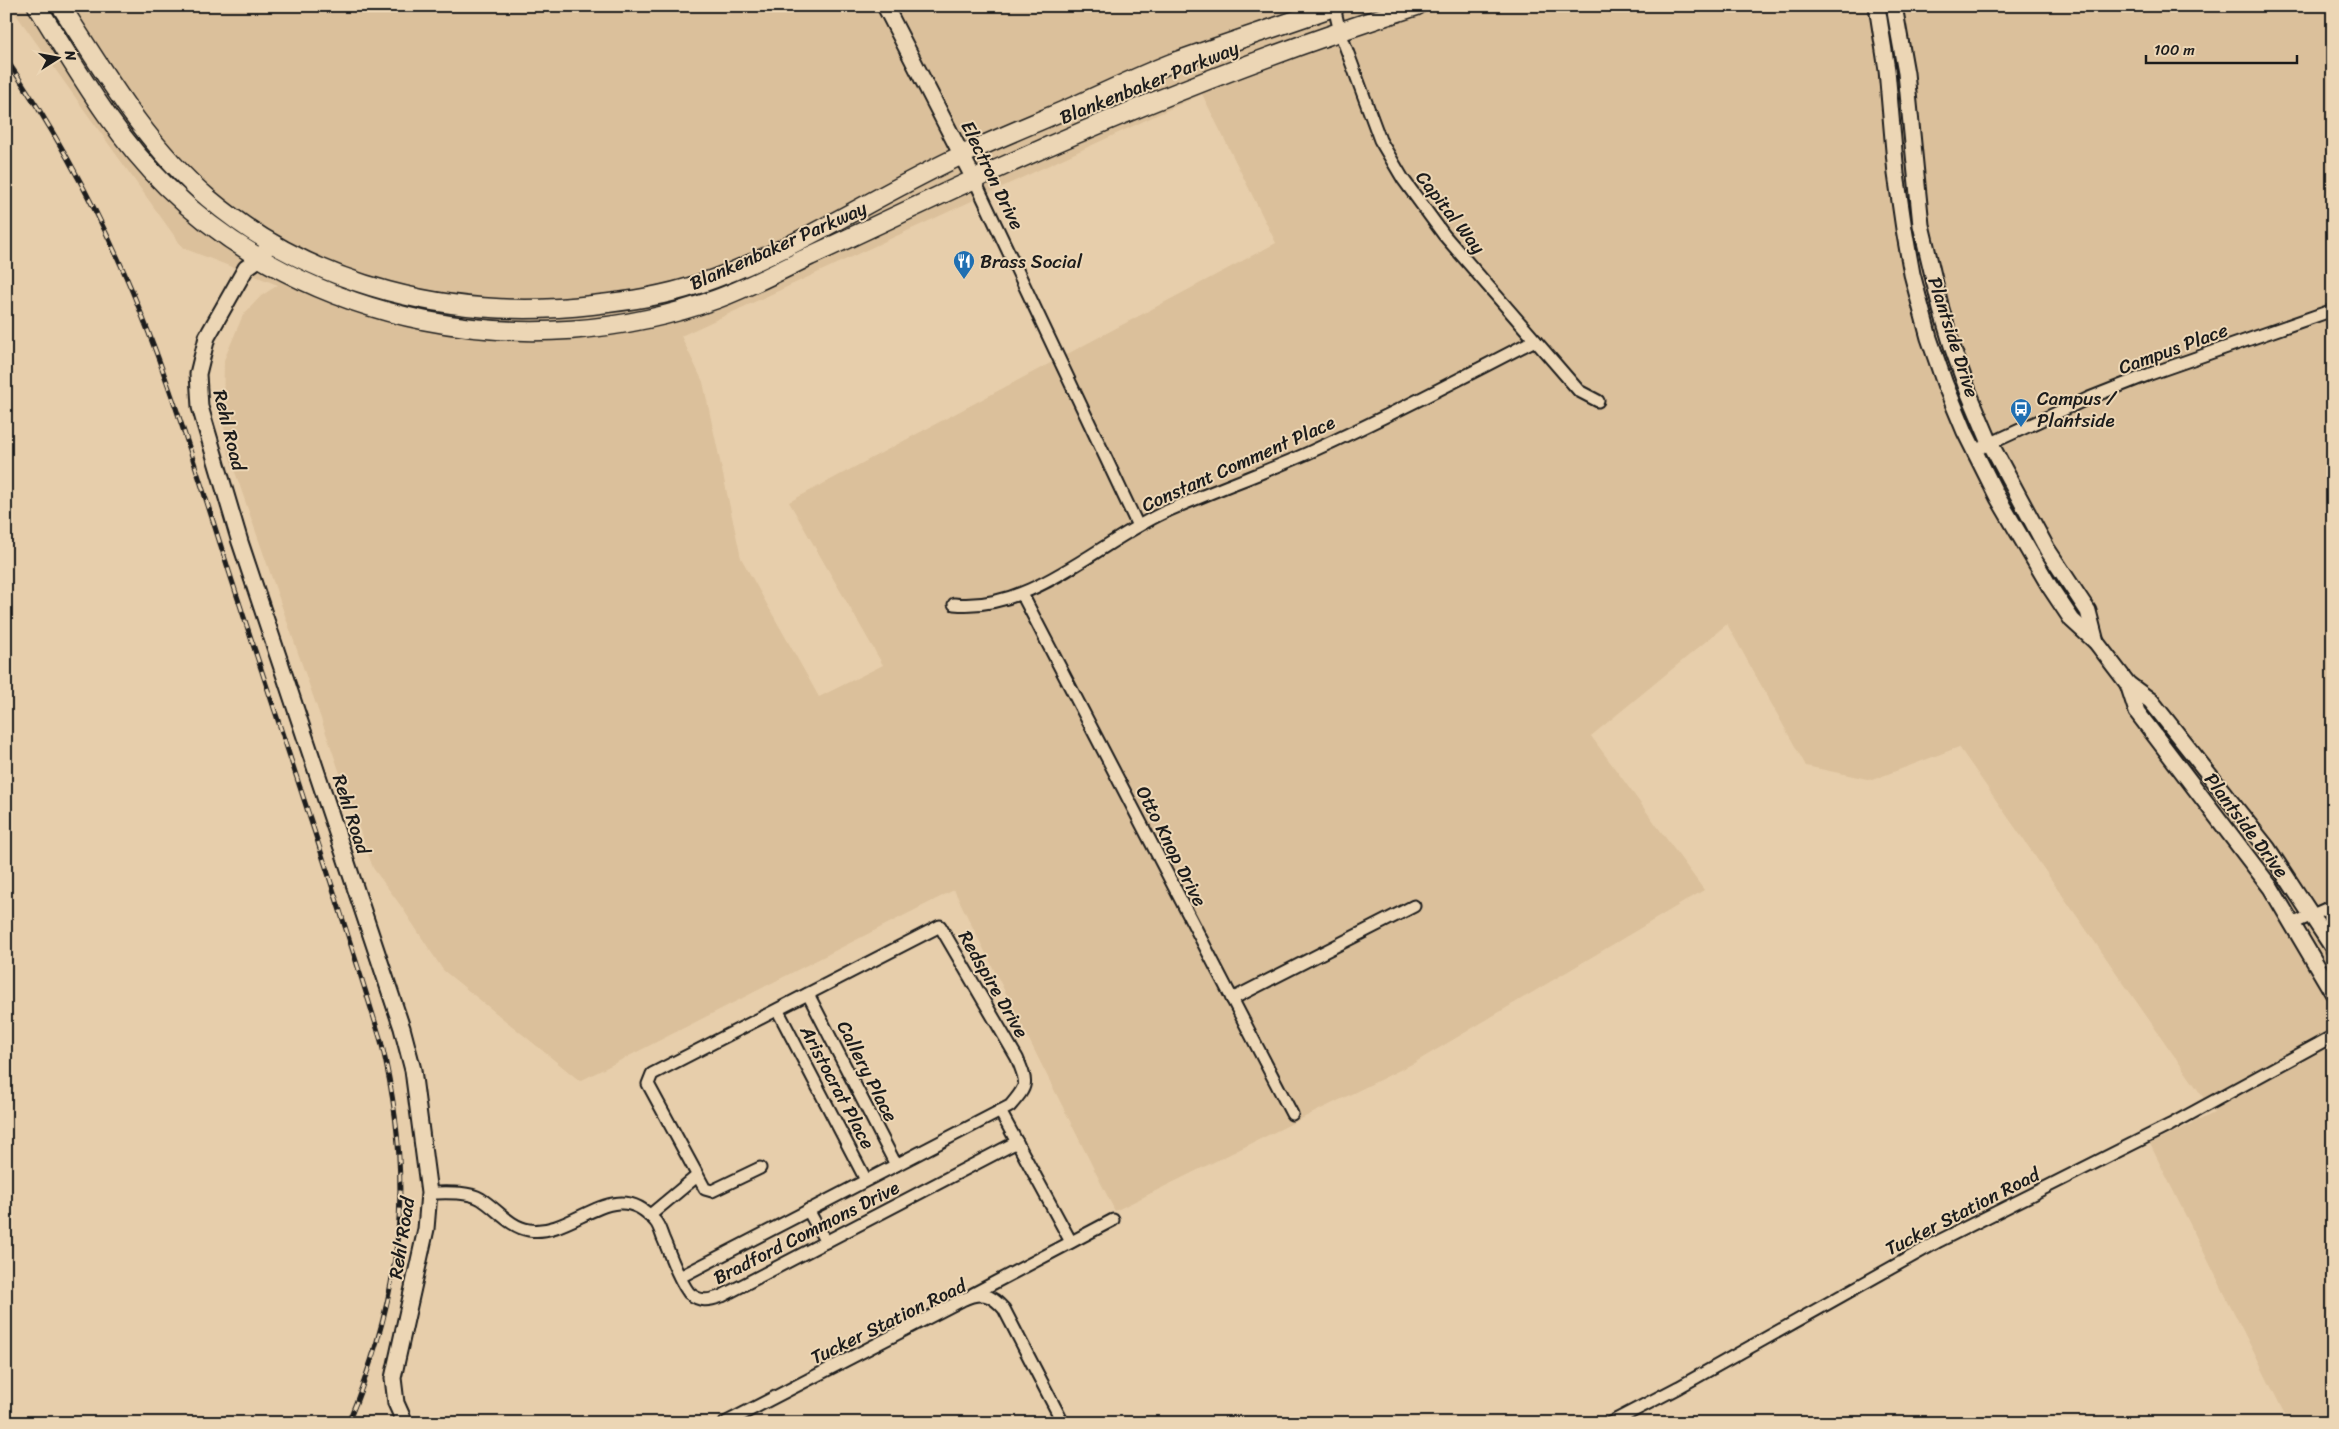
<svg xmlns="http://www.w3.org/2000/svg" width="2339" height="1429" font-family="Sriracha,sans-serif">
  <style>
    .built { fill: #dbc09b; fill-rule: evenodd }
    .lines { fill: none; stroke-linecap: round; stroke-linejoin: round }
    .street-casing { stroke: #1c1c1c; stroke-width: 15 }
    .secondary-casing { stroke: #1c1c1c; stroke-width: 19 }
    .primary-casing { stroke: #1c1c1c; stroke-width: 21 }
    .street { stroke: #ecd6b5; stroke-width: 11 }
    .secondary { stroke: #ecd6b5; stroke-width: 15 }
    .primary { stroke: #ecd6b5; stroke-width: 18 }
    .rail-casing { stroke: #1c1c1c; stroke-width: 5 }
    .rail { stroke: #ecd6b5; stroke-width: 3; stroke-dasharray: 9; stroke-linecap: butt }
    .labels { text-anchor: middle; stroke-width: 4; stroke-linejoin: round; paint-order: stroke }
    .street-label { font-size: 19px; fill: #1c1c1c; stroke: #ecd6b5 }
    .poi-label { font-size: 19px; fill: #1c1c1c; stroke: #ecd6b5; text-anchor: start }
  </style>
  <rect width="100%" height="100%" fill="#e7ceab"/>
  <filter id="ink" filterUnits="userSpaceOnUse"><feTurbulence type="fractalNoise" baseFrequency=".02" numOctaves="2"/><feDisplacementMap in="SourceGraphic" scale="10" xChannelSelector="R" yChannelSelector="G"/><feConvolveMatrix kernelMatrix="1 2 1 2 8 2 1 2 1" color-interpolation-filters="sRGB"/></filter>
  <g filter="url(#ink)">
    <path class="built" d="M10,6h2323v1417h-44l-139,-279 64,-31 -255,-366 -87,33 -66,-14 -79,-142 -136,112 113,154 -290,173 -299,148 -161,-321 -374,191 -137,-111 -42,-64 -28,-38 -146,-419 -4,-31 1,-58 19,-45 18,-19 17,-11 -95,-37zM1202,94l74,149 -487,259 94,163 -64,32 -78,-139 -38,-176 -22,-46z"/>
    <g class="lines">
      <g class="street-casing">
        <g id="street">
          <path d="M1334,7l6,25 40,108 23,39 41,56 135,156 19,10"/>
          <path d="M974,179l164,347"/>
          <path d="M1974,451l115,-53 61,-24 183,-64"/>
          <path d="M1022,594l270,520"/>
          <path d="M954,604c77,8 145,-62 211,-92 47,-21 96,-38 143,-59 77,-35 152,-74 227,-113"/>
          <path d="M2294,923l39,-17"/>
          <path d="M808,994l88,171"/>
          <path d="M1232,999l182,-93"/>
          <path d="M778,1011l88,169"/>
          <path d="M1000,1111l71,131"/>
          <path d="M429,1193c16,0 38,-2 52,6 16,10 29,28 48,31 45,7 86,-57 126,-9 4,4 6,12 8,17 8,18 14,39 26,55 11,9 19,8 33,3l295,-154"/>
          <path d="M808,1210l18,32"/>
          <path d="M649,1216l48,-40"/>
          <path d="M680,1277l330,-171c18,-21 18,-22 7,-48l-77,-132 -288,148 -4,10 57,105 7,2 48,-23"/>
          <path d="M973,1294l140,-74"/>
          <path d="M725,1423l237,-123c19,-9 29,-6 42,9l59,114"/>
          <path d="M1610,1423l69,-36 260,-146 231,-116 163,-89"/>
        </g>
      </g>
      <g class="secondary-casing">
        <g id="secondary">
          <path d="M885,6l89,173"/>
          <path d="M1877,6l10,64 9,104 8,55 8,45 17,64 16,46 20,48 33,66 52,89 22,33 24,22 32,42 23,17 117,148 65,99"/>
          <path d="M1894,6l12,67 15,152 20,84 12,40 15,42 22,52 57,106 41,62 8,31"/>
          <path d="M266,249l-6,9 -14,10 -39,69 -9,37 2,33 40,135 162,486 11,42 16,123 -3,36 -33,149 3,25 9,20"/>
          <path d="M2128,684l9,28 134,176 62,105"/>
        </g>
      </g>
      <g class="primary-casing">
        <g id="primary">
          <path d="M37,6c39,62 76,128 129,180 142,140 364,181 551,113 32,-12 63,-28 93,-43 55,-25 110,-52 165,-77 144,-66 291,-125 442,-173"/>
          <path d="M61,6c44,68 85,139 147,192 106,90 247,123 384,107 36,-4 72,-9 107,-21 92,-31 175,-88 263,-129 40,-19 81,-35 121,-53 31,-14 62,-29 94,-41 53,-19 106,-36 159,-55"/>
        </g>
      </g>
      <use href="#street" class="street"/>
      <use href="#secondary" class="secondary"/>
      <use href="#primary" class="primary"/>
      <g class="rail-casing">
        <path id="rail" d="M6,59c46,67 85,138 118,213 46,106 79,220 115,330 48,146 97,292 142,439 34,140 22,249 -33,382"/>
      </g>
      <use href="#rail" class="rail"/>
    </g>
  </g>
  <defs>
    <g id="restaurant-pin" transform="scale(1.125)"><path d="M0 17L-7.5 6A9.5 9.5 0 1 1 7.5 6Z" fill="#1f6fb2" stroke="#ecd6b5"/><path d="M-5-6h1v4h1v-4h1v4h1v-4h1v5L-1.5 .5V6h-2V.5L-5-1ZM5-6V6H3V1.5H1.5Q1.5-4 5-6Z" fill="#fff"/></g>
    <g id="bus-pin" transform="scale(1.125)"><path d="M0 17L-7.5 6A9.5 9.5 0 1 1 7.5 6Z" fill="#1f6fb2" stroke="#ecd6b5"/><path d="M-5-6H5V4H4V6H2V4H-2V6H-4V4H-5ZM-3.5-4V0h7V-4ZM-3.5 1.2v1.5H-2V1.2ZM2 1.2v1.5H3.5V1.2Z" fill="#fff"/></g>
  </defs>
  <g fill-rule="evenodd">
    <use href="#restaurant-pin" x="964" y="261"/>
    <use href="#bus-pin" x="2021" y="409"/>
  </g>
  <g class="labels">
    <g class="street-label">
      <text transform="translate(1149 82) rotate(-22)" y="7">Blankenbaker Parkway</text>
      <text transform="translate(993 175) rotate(64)" y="7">Electron Drive</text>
      <text transform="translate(1451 212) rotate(52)" y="7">Capital Way</text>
      <text transform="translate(778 245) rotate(-24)" y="7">Blankenbaker Parkway</text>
      <text transform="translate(1954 337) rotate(72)" y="7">Plantside Drive</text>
      <text transform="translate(2173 348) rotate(-20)" y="7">Campus Place</text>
      <text transform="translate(230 430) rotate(76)" y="7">Rehl Road</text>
      <text transform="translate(1238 463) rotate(-24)" y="7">Constant Comment Place</text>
      <text transform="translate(352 814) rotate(72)" y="7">Rehl Road</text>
      <text transform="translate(2247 825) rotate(53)" y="7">Plantside Drive</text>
      <text transform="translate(1172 846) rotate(63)" y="7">Otto Knop Drive</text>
      <text transform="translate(994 984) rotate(60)" y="7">Redspire Drive</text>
      <text transform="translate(868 1071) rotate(63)" y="7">Callery Place</text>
      <text transform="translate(838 1087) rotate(62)" y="7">Aristocrat Place</text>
      <text transform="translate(1962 1211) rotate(-27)" y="7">Tucker Station Road</text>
      <text transform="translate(806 1232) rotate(-27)" y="7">Bradford Commons Drive</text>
      <text transform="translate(401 1238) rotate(-81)" y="7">Rehl Road</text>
      <text transform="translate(888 1321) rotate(-26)" y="7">Tucker Station Road</text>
    </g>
    <g class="poi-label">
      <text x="980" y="268">Brass Social</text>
      <text x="2037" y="405">Campus /<tspan x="2037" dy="22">Plantside</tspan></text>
    </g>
  </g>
  <rect width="2339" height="1429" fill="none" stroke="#ecd6b5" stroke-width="25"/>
  <rect x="12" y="12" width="2314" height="1404" fill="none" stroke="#1c1c1c" stroke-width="2" filter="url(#ink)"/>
  <g transform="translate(58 58) rotate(79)" stroke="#ecd6b5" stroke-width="4" paint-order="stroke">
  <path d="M0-4L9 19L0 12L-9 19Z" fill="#1c1c1c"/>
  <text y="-8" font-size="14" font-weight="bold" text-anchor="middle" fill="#1c1c1c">N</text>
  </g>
  <path d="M2146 55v8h151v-8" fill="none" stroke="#1c1c1c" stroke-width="2.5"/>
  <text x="2154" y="55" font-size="15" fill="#1c1c1c" stroke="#ecd6b5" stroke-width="4" paint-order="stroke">100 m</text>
</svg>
